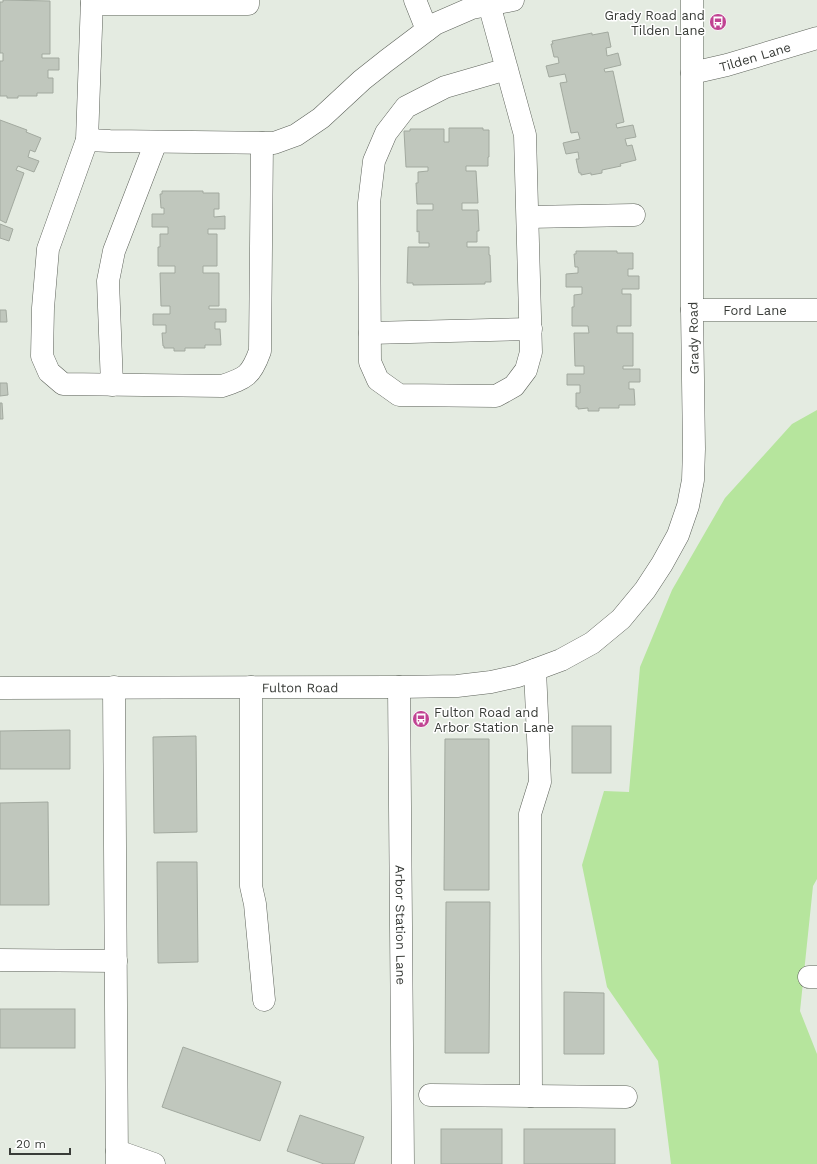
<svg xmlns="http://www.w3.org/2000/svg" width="817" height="1164" font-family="'Work Sans',sans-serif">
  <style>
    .green { fill: #b6e59d }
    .building { fill: #c0c7bd; stroke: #a2a99f }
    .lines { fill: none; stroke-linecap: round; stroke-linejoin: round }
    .minor-casing { stroke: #5d625a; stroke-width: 23 }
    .minor { stroke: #fff; stroke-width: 22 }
    .labels { text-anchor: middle; stroke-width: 3; stroke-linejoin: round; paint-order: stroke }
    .poi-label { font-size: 13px; fill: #393c38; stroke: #fff; text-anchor: end }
    .street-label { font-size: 13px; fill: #393c38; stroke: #fff }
  </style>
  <rect width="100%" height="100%" fill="#e4ebe1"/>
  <path class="green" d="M817,410v469l-4,7 -13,125 17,43v110h-146l-13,-103 -51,-74 -25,-122 22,-74 25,1 11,-125 32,-77 53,-92 67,-74z"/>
  <g class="building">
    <path d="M3,0l47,1v53h-8v4h17v12h-11v8h5v15h-16v3h-19v2h-11v-2h-7v-35h3v-8h-3v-51h3z"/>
    <path d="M608,32l3,15 -5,1 1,8 11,-3 3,12 -17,4 1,3 8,-1 11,51 -8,2 1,4 16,-3 3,12 -11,2 2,7 5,-1 4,15 -16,4 1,2 -19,4v3l-11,2v-2l-10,2v-2h-2l-3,-14h3l-1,-7 -12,2 -3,-11 17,-4 -2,-7 -7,1 -11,-50 7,-1 -2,-8 -16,3 -3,-11 13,-3 -1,-6h-4l-3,-13h2l-1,-3 40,-8v2z"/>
    <path d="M0,120l27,10 -1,2 15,6 -6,14 -5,-2 -2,7 11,4 -5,11 -16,-6 -2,4 8,3 -18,50 -6,-3z"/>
    <path d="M449,128h34v2h6v27h-1v9h-22v5h10l2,32h-16v7h16l1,21h-2v11h-10v5h22v8h1l1,27h-6v2l-72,1v-2h-6l1,-36h21v-4h-10v-12l-2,1v-22h16v-6h-16l-1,-21h2v-11l10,-1v-4h-22l-2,-36h6v-2h34v13h5z"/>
    <path d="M162,191h41v2h16v16h-5v8l11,-1v13h-17v5h9v32h-14v7h16v33h-10v3h17v13h-11v7h5l1,16h-16v3h-20v3h-11v-3h-10v-2h-1l-1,-13h4v-8h-13v-11h17v-8h-9l-1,-33h15v-7h-17v-19h2v-13h8v-7h-16v-13h12v-6h-3l-1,-14h2z"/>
    <path d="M0,224l13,5 -4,12 -9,-3z"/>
    <path d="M576,251h41v2h16v16h-5v7h11v13h-17v5h9v32h-14v7h16v33h-10v3h17v13h-11v7h5l1,16h-16v3h-20v3h-11v-3l-10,1v-2h-2v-14h4v-8h-13v-11h17v-8h-9l-1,-33h15l-1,-7h-16v-19h2v-12l8,-1v-7h-16v-13l12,-1v-6h-3l-1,-13h2z"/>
    <path d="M0,310h6l1,12h-7z"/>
    <path d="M0,383h7l1,12 -8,1z"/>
    <path d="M0,403h2l1,16h-3z"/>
    <rect x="572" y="726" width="39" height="47"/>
    <path d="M70,730v39h-70v-38z"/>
    <path d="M196,736l1,96 -43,1 -1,-96z"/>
    <path d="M445,739h44v151h-45z"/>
    <path d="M48,802l1,103h-49v-102z"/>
    <path d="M157,862h40l1,100 -40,1z"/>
    <path d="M446,902h44l-1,151h-44z"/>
    <path d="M564,992l40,1v61h-40z"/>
    <rect x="0" y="1009" width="75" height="39"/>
    <path d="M183,1047l98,35 -21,59 -98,-34z"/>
    <path d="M300,1115l64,22 -10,27h-30l-37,-13z"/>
    <rect x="441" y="1129" width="61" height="35"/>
    <rect x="524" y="1129" width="91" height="35"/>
  </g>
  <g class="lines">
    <g class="minor-casing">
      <g id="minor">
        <path d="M92,0l-5,140 -39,109 -5,59 -1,48 7,16 14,12 159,2c24,-8 29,-10 38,-35l2,-208"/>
        <path d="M415,0l12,30"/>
        <path d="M92,4h156v-4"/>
        <path d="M489,4l36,131 6,217 -5,18 -12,16 -18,10 -97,-1 -21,-15 -8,-18 -1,-159 5,-42 12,-28 20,-26 39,-20 62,-18"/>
        <path id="s1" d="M692,73l35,-8 90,-27"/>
        <path d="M87,140l23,1 164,2 22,-8 25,-17 41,-38 24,-19 49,-37 37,-16 41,-8"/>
        <path d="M528,217l106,-2"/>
        <path id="s2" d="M692,310h125"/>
        <path d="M370,333l161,-4"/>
        <path d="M112,385l-4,-104 6,-30 42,-109"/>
        <path d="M114,687l3,477"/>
        <path d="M251,687v199l4,18 9,96"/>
        <path id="s3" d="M399,687l4,477"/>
        <path id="s4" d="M0,688l399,-1 58,-1 34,-4 27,-6 43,-16 31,-17 29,-24 24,-29 17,-26 16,-29 10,-29 5,-26 1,-31 -2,-139v-310"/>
        <path d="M0,960l116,1"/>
        <path d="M809,977h8"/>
        <path d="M430,1095l196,2"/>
        <path d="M531,1096l-1,-282 10,-32 -5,-112"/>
        <path d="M117,1151l37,13"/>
      </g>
    </g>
    <use href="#minor" class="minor"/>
  </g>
  <defs>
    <g id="bus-disc" transform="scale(0.9)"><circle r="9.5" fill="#c04392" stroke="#fff"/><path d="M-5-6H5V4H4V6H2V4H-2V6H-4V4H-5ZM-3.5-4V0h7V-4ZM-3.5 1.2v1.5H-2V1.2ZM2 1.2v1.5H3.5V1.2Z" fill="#fff"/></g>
  </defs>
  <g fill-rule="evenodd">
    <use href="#bus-disc" x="718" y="22"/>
    <use href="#bus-disc" x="421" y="719"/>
  </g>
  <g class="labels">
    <g class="poi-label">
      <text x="705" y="20">Grady Road and<tspan x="705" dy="15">Tilden Lane</tspan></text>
      <text x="434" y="717" text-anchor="start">Fulton Road and<tspan x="434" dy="15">Arbor Station Lane</tspan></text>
    </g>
    <g class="street-label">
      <text dy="5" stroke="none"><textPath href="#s1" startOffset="65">Tilden Lane</textPath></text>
      <text dy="5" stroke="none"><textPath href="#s2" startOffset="63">Ford Lane</textPath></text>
      <text transform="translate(693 338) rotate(-91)" y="5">Grady Road</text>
      <text dy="5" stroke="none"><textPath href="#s4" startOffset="300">Fulton Road</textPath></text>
      <text dy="5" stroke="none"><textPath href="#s3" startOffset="238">Arbor Station Lane</textPath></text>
    </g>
  </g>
  <path d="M10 1148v6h60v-6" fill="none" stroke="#393c38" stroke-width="2"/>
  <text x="16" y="1148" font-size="12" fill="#393c38" stroke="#ffffff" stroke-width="3" paint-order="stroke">20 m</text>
</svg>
